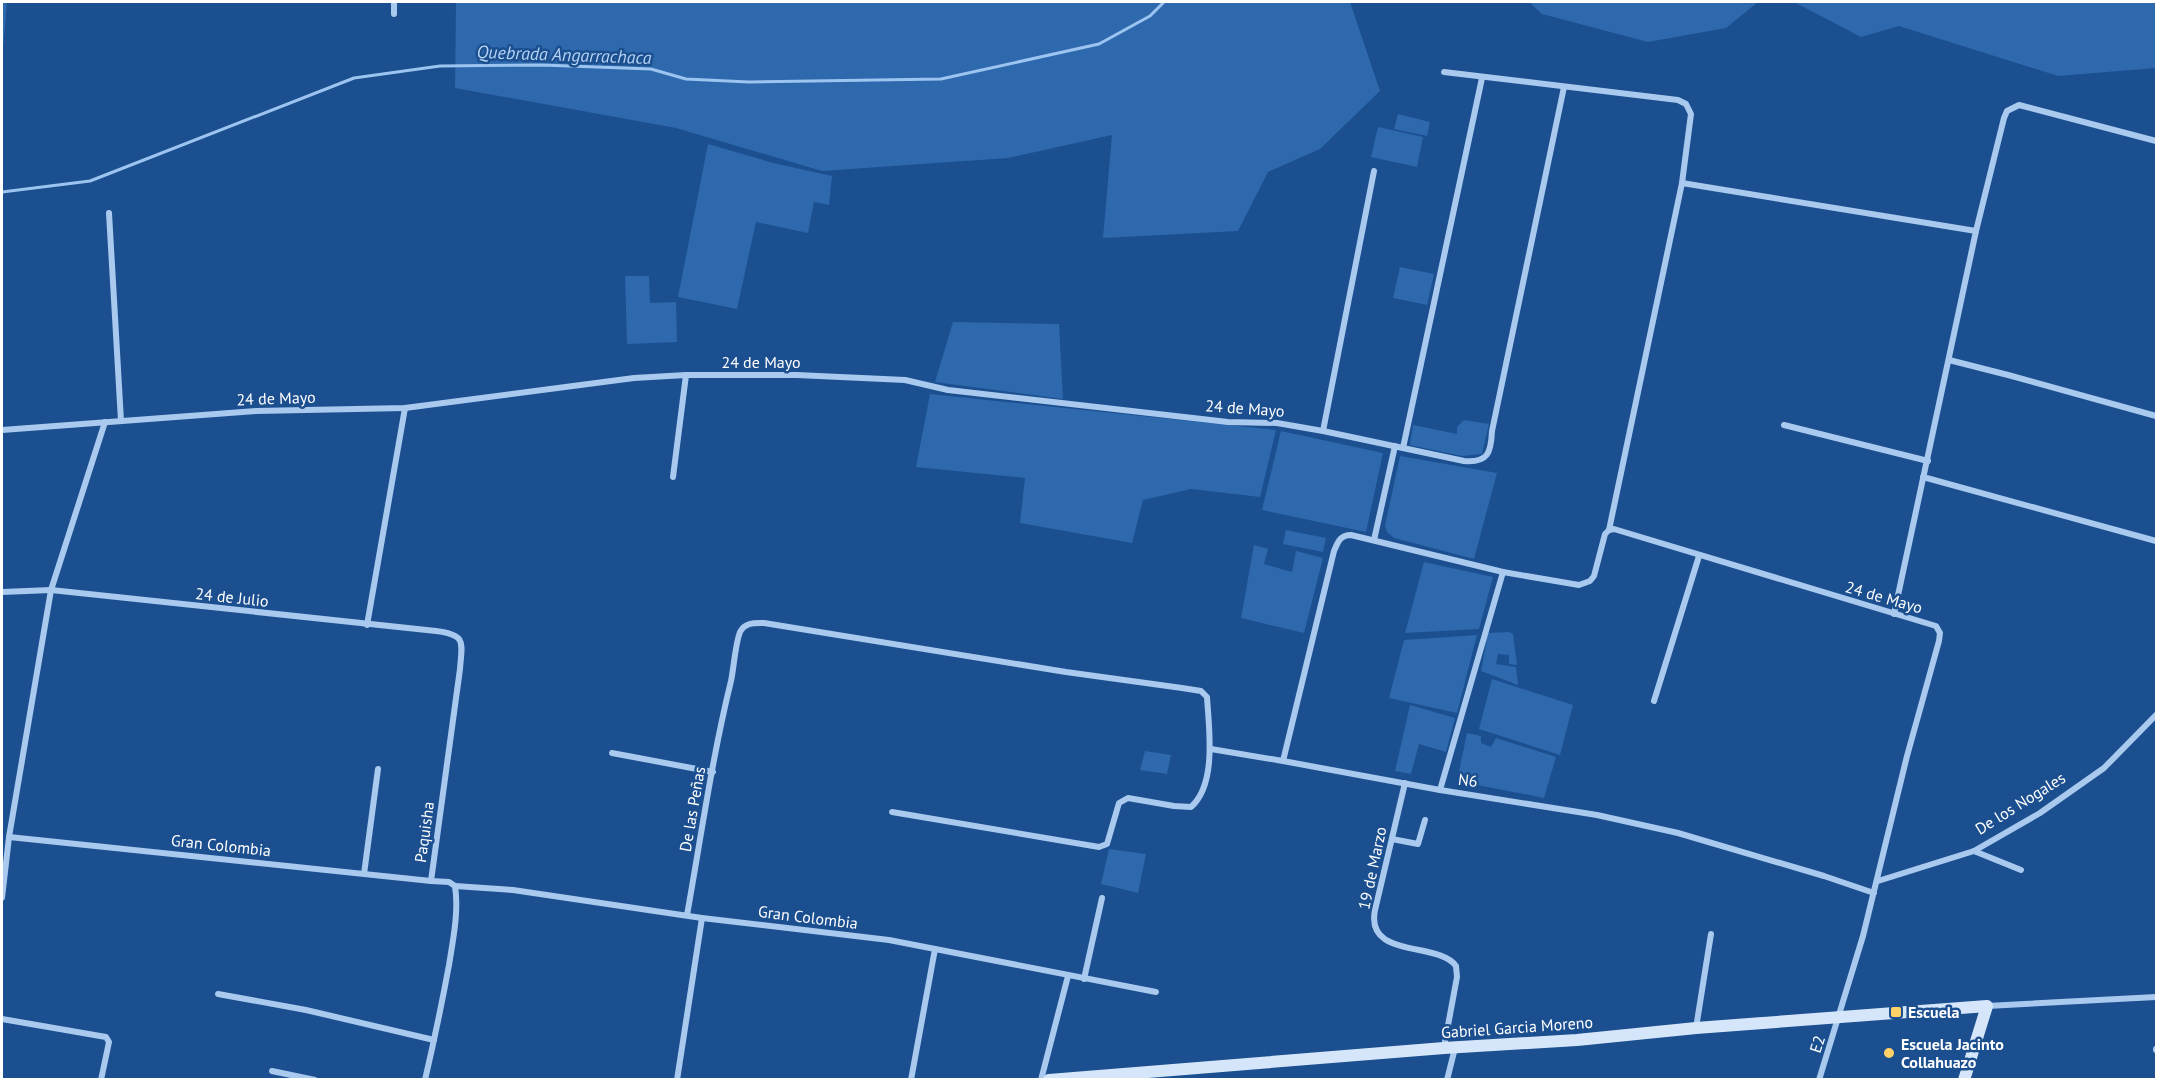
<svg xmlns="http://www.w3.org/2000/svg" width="2158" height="1081" font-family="'PT Sans',sans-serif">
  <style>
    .green { fill: #2e69ad }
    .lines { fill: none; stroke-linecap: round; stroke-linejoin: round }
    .stream { stroke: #9cc4f0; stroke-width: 3 }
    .street { stroke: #a9c9ee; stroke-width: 6 }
    .secondary { stroke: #d6e6fa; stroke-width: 12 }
    .poi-dot { fill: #ffd166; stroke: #1b4f8f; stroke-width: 2 }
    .labels { text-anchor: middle; stroke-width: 5; stroke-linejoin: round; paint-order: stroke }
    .street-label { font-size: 16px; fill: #fff; stroke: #1b4f8f }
    .poi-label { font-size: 16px; font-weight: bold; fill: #fff; stroke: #1b4f8f; text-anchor: start }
    .water-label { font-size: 18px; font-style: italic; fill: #b5d3f5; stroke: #1b4f8f }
  </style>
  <rect width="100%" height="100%" fill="#1b4f8f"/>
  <g class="green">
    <path d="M2,2h5l-5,59z"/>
    <path d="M456,2h894l30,89 -60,58 -52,23 -30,59 -135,7 9,-103 -104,23 -186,13 -146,-43 -221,-40z"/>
    <path d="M1529,2h229l-32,26 -78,14 -106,-28z"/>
    <path d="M1794,2h362v66l-98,8 -159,-50 -38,11z"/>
    <path d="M1398,114l32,8 -3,14 -33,-7z"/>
    <path d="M1378,127l45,10 -6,30 -46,-10z"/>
    <path d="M708,144l65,19 59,13 -3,29 -15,-3 -6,31 -52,-11 -19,87 -59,-12z"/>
    <path d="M1400,267l34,7 -7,31 -34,-7z"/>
    <path d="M625,276h24l1,27 26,-1 1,40 -50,2z"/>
    <path d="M953,322l106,2 4,75 -128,-17z"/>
    <path d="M930,394l346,36 -16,67 -69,-8 -48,11 -11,43 -112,-20 5,-45 -109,-11z"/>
    <path d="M1464,420l25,4 -7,30 -20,2 -52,-11 3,-20 44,9v-7z"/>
    <path d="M1281,431l102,22 -17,79 -104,-22z"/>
    <path d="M1400,456l97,17 -23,86 -80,-21 -7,-6 -2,-6z"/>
    <path d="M1286,530l40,8 -3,14 -40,-8z"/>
    <path d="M1254,545l14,4 -4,15 28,8 4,-21 27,7 -19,75 -63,-15z"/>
    <path d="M1424,562l69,15 -14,52 -74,4z"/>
    <path d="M1509,632l4,2 4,31 -8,-1v-9l-11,-1 -2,10 20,3 2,18 -37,-14 7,-38z"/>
    <path d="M1477,635l-20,78 -68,-15 15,-58z"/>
    <path d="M1492,679l81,26 -13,50 -81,-26z"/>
    <path d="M1410,705l45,13 -9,34 -27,-8 -8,30 -16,-3z"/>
    <path d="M1467,733l14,3v7l10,4 5,-9 60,19 -12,41 -87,-17z"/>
    <path d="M1145,751l26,4 -4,19 -27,-4z"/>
    <path d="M1109,849l37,5 -8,39 -37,-9z"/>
  </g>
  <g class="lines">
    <path class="stream" d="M2,192l88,-11 264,-103 86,-12 102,-1 109,4 35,10 63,3 192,-3 158,-35 51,-28 14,-14"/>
    <g class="street">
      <path d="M394,14v-12"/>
      <path d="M1444,72l234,28 8,4 5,10 -9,69 -73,347"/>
      <path d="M1682,183l294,48"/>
      <path d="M109,213l12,208"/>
      <path d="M1949,360l59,15 148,41"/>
      <path d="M1784,425l144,36"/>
      <path d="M2,430l254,-19 149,-3 229,-30 52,-3h111l108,5 43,10 280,32 49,1 46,8 141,30c24,2 27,-8 28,-30l72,-344"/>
      <path d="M1323,431l51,-260"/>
      <path d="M1403,448l79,-370"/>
      <path d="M673,477l13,-102"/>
      <path d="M1923,477l233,64"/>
      <path d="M1374,540l21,-94"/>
      <path d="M2,592l49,-2 385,41c31,4 26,11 24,38l-29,212 18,1 6,4c4,25 -2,54 -6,79 -7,38 -15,76 -24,115"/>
      <path d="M1894,614l82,-383 28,-113 3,-7 12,-6 137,36"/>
      <path d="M367,625l38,-217"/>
      <path d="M1654,701l45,-145"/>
      <path d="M1211,749l72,12"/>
      <path d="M612,753l101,19"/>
      <path d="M1405,783l-30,127c-10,49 63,31 81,56l1,11 -13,70"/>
      <path d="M1440,790l63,-218"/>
      <path d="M9,837l422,44"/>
      <path d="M1392,839l26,5 7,-24"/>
      <path d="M1974,851l47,19"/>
      <path d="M364,874l14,-105"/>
      <path d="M1878,881l96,-30 66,-38 64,-45 52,-53"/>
      <path d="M455,886l58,4 189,28 187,22 267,52"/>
      <path d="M2,898l7,-61 42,-247 54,-168"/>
      <path d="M687,915c14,-78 25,-157 44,-234 3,-14 4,-36 9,-49 5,-10 15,-9 24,-9l302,49 116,16 19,3 6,6c2,32 10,87 -16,110l-17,-1 -46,-8 -9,5 -12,41 -8,3 -207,-35"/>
      <path d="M1084,979l18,-81"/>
      <path d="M218,994l88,16 128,30"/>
      <path d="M1987,1006l169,-9"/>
      <path d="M2,1019l104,18 3,5 -8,38"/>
      <path d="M1696,1028l15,-94"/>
      <path d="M2156,1049v1"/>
      <path d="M272,1071l43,9"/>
      <path d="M677,1080l25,-162"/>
      <path d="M911,1080l24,-131"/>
      <path d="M1041,1080l27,-104"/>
      <path d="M1447,1080l8,-32"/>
      <path d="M1819,1080l44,-144 44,-180 32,-115 1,-8 -4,-7 -322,-97 -5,1 -4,4 -11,42 -4,5 -11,4 -76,-13 -152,-37c-11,0 -13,7 -17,16l-51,210 157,29 157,25 81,18 146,43 50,17"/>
    </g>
    <path class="secondary" d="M1049,1080l395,-32 133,-8 119,-12 291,-22 -23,74"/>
  </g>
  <g class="poi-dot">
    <rect x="1890" y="1006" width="12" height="12" rx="3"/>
    <circle cx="1889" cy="1053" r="6"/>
  </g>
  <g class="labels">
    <g class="street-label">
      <text x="761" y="368">24 de Mayo</text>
      <text transform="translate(276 398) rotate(-2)" y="6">24 de Mayo</text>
      <text transform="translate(1245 408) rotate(4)" y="6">24 de Mayo</text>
      <text transform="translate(232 597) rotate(6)" y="6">24 de Julio</text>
      <text transform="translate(1884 597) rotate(16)" y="6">24 de Mayo</text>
      <text transform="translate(1468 780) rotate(7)" y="6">N6</text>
      <text transform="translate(2020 803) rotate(-32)" y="6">De los Nogales</text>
      <text transform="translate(692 809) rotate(-80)" y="6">De las Peñas</text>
      <text transform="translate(424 832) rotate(-82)" y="6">Paquisha</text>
      <text transform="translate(221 845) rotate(6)" y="6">Gran Colombia</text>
      <text transform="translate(1372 868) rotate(-78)" y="6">19 de Marzo</text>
      <text transform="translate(808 917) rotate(7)" y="6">Gran Colombia</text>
      <text transform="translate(1517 1027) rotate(-4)" y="6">Gabriel Garcia Moreno</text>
      <text transform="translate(1817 1044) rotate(-72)" y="6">E2</text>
    </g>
    <g class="poi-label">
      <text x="1908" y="1018">Escuela</text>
      <text x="1901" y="1050">Escuela Jacinto<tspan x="1901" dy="18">Collahuazo</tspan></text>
    </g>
    <g class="water-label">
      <text transform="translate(564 55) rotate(2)" y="6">Quebrada Angarrachaca</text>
    </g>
  </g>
  <rect width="2158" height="1081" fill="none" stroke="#ffffff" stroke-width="6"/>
</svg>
